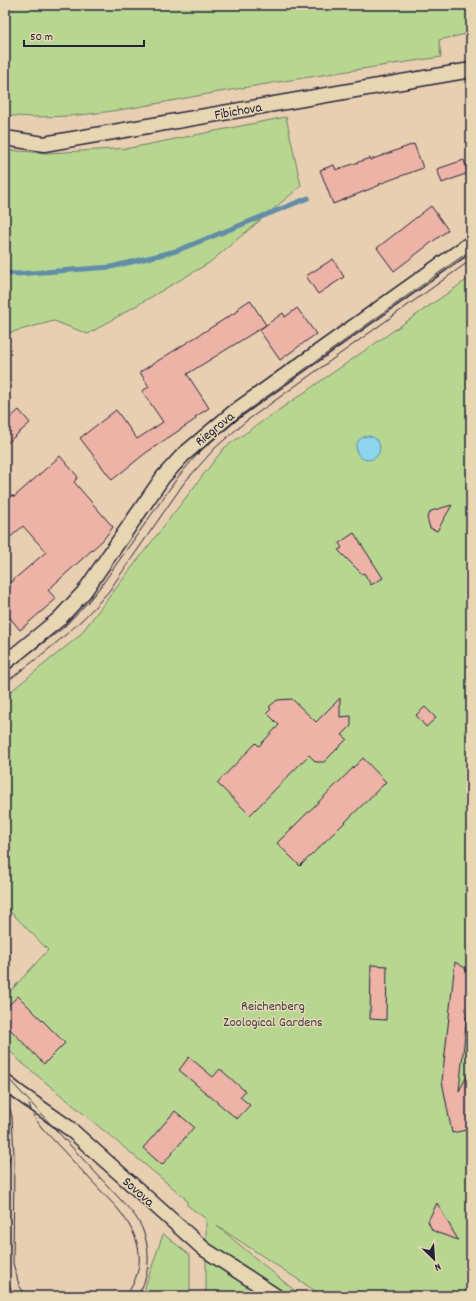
<svg xmlns="http://www.w3.org/2000/svg" width="476" height="1301" font-family="Dekko,sans-serif">
  <style>
    .green { fill: #b7d791; stroke: #6c7c66 }
    .water { fill: #8dd5ee; stroke: #628da6 }
    .lines { fill: none; stroke-linecap: round; stroke-linejoin: round }
    .stream { stroke: #628da6; stroke-width: 5 }
    .building { fill: #edb3a7; stroke: #22223b }
    .street-casing { stroke: #22223b; stroke-width: 17 }
    .street { stroke: #e8d6b3; stroke-width: 14 }
    .tram { stroke: #22223b; stroke-width: 1 }
    .labels { text-anchor: middle; stroke-width: 3; stroke-linejoin: round; paint-order: stroke }
    .street-label { font-size: 14px; fill: #22223b; stroke: #e8d6b3 }
    .park-label { font-size: 14px; fill: #40464c; stroke: #e8d6b3 }
  </style>
  <rect width="100%" height="100%" fill="#e9cfb1"/>
  <filter id="ink" filterUnits="userSpaceOnUse"><feTurbulence type="fractalNoise" baseFrequency=".025" numOctaves="2"/><feDisplacementMap in="SourceGraphic" scale="8" xChannelSelector="R" yChannelSelector="G"/><feConvolveMatrix kernelMatrix="1 2 1 2 8 2 1 2 1" color-interpolation-filters="sRGB"/></filter>
  <g filter="url(#ink)">
    <g class="green">
      <path d="M5,5h466v28l-32,7 2,17c-74,11 -148,22 -222,35 -68,12 -145,31 -214,23z"/>
      <path d="M286,117l15,69 -92,77 -121,71 -34,-13 -49,13v-184l43,3 82,-5z"/>
      <path d="M471,277v1019h-148l-106,-70 78,65 10,5h-99v-77l-19,-14v-3l-3,-5 -163,-135 -16,-16v-49l43,-47 -43,-44v-210l74,-60 145,-188z"/>
      <path d="M163,1234l27,21v41h-44l-1,-9z"/>
    </g>
    <circle class="water" cx="368" cy="448" r="12"/>
    <g class="lines">
      <path class="stream" d="M5,273l12,1 94,-7 65,-16 132,-53"/>
    </g>
    <g class="building">
      <path d="M414,144l9,24 -44,16 1,1 -47,19 -13,-34 14,-5 2,5 34,-12v2z"/>
      <path d="M464,160l4,13 -26,10 -5,-14z"/>
      <path d="M431,206l17,24 -54,41 -17,-23z"/>
      <path d="M333,259l11,18 -26,17 -12,-18z"/>
      <path d="M250,300l16,25 17,-12 2,4 12,-9 19,26 -36,26 -21,-30 7,-5 -79,49 22,34 -14,9 1,2 -49,33 -35,28 -32,-42 36,-28 21,29 26,-17 -21,-31 7,-4 -9,-15 99,-62 -1,-2z"/>
      <path d="M19,410l11,13 -25,22v-23z"/>
      <path d="M60,456l18,21 -4,5 39,45 -10,13 -55,50 8,9 -36,31 -15,-18v-25l41,-35 -23,-26 -18,16v-41l7,-6 2,2z"/>
      <path d="M452,505l-15,26 -7,-3 -3,-10 4,-7z"/>
      <path d="M354,533l29,45 -12,7 -7,-12 -2,1 -24,-24 4,-2 -3,-5z"/>
      <path d="M340,698v19l11,-1v10l-9,9 5,4 -23,23h-8l-7,-7 -59,60 -33,-32 39,-40 3,3 20,-21 -12,-12 4,-4 -2,-2 8,-7 15,-1 24,23z"/>
      <path d="M425,707l11,11 -10,9 -10,-12z"/>
      <path d="M363,758l23,24 -86,84 -23,-23z"/>
      <path d="M455,962l10,6 3,5 1,8 2,2v14l-2,-1 -10,95 12,-22v60l-19,4 -10,-52z"/>
      <path d="M371,965l16,1 -1,54 -16,-1z"/>
      <path d="M18,996l47,47 -21,21 -39,-40v-15z"/>
      <path d="M189,1057l24,20 7,-8 25,22 -5,6 10,8 -13,14 -58,-49z"/>
      <path d="M175,1111l19,16 -32,38 -19,-17z"/>
      <path d="M437,1203l21,37 -20,-7 -6,-3 -4,-9z"/>
    </g>
    <g class="lines">
      <g class="street-casing">
        <g id="street">
          <path d="M5,138l39,6 427,-74"/>
          <path d="M5,663l54,-44 25,-27 79,-115 20,-22 51,-43 237,-169"/>
          <path d="M5,1082l14,11 50,35 135,121 72,47"/>
        </g>
      </g>
      <use href="#street" class="street"/>
      <g class="tram">
        <path d="M5,672l58,-44 25,-26 13,-16 77,-109 17,-20 12,-13 34,-29 230,-165"/>
        <path d="M5,683c37,-28 74,-56 104,-92l75,-108 31,-35 30,-26 226,-162"/>
        <path d="M5,1075l114,123c7,8 15,15 20,24 12,22 13,53 -2,74"/>
        <path d="M5,1094l7,22 2,39 -1,108 6,22 7,11"/>
        <path d="M29,1105l5,12 8,11 76,81c23,29 30,55 8,87"/>
        <path d="M5,1185l5,-29"/>
        <path d="M5,1271l2,9 7,16"/>
      </g>
    </g>
  </g>
  <g class="labels">
    <g class="street-label">
      <text transform="translate(238 110) rotate(-10)" y="5">Fibichova</text>
      <text transform="translate(214 428) rotate(-39)" y="5">Riegrova</text>
      <text transform="translate(139 1191) rotate(42)" y="5">Sovova</text>
    </g>
    <g class="park-label">
      <text x="273" y="1010">Reichenberg<tspan x="273" dy="16">Zoological Gardens</tspan></text>
    </g>
  </g>
  <rect width="476" height="1301" fill="none" stroke="#e8d6b3" stroke-width="20"/>
  <rect x="10" y="10" width="456" height="1281" fill="none" stroke="#22223b" stroke-width="1.5" filter="url(#ink)"/>
  <g transform="translate(434 1259) rotate(155)" stroke="#e8d6b3" stroke-width="3" paint-order="stroke">
  <path d="M0-3L7 15L0 10L-7 15Z" fill="#22223b"/>
  <text y="-6" font-size="11" font-weight="bold" text-anchor="middle" fill="#22223b">N</text>
  </g>
  <path d="M24 40v6h120v-6" fill="none" stroke="#22223b" stroke-width="2"/>
  <text x="30" y="40" font-size="12" fill="#22223b" stroke="#e8d6b3" stroke-width="3" paint-order="stroke">50 m</text>
</svg>
